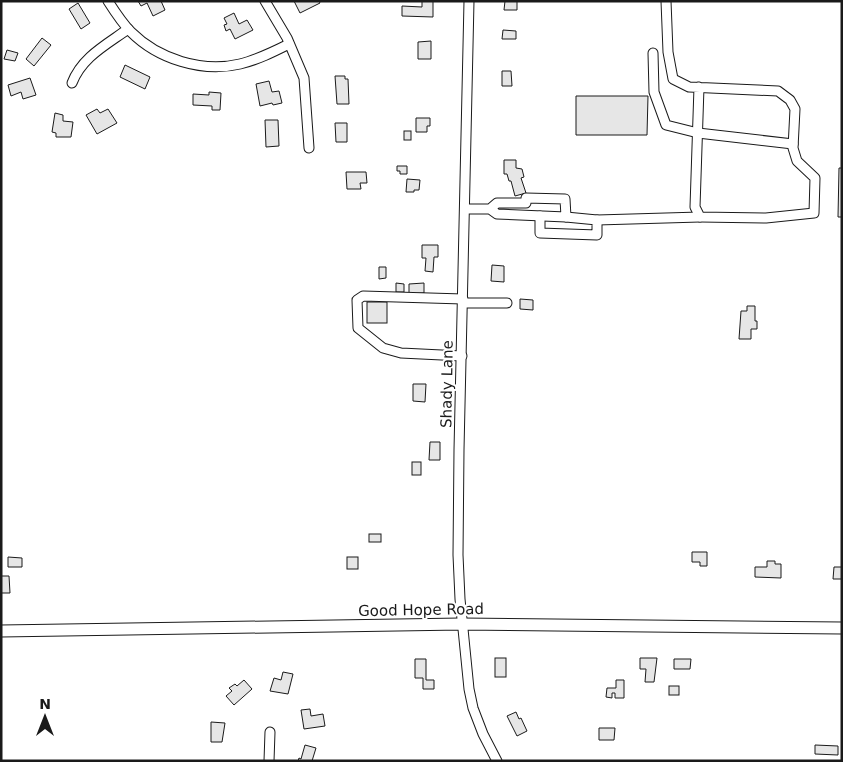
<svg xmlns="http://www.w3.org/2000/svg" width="843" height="762" font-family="'DejaVu Sans',sans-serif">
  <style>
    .building { fill: #e6e6e6; stroke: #1a1a1a }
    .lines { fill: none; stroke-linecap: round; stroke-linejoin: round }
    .minor-casing { stroke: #1a1a1a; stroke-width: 11 }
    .major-casing { stroke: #1a1a1a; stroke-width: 13 }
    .minor { stroke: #fff; stroke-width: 9 }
    .major { stroke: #fff; stroke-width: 11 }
    .labels { text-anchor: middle; stroke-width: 4; stroke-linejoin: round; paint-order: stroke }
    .street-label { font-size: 15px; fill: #1a1a1a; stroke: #fff }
  </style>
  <rect width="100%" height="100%" fill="#fff"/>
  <g class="building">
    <path d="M138,1h23l4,9 -12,6 -6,-13 -6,3z"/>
    <path d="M294,1h25l1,2 -20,10z"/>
    <path d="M422,1h11v16l-31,-1v-10l20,1z"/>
    <path d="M505,1h12v9h-13z"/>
    <path d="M78,3l12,20 -9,6 -12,-20z"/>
    <path d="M234,13l5,11 8,-4 6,10 -18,9 -5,-10 -4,2 -2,-6 3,-1 -3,-6z"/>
    <path d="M503,30l13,1v8h-14z"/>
    <path d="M42,38l9,7 -17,21 -8,-7z"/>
    <path d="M431,41v18h-13v-17z"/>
    <path d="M7,50l11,3 -3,8 -11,-2z"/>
    <path d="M125,65l25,12 -5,12 -25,-12z"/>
    <path d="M502,71h9l1,15h-10z"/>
    <path d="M335,76h10v3h3l1,25h-12z"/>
    <path d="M30,78l6,17 -13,4 -2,-7 -10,4 -3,-11z"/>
    <path d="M269,81l3,11 7,-1 3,12 -9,2 -1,-2 -12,3 -4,-22z"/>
    <path d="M209,92l12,1 -1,17h-8v-4l-19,-1v-11l16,1z"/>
    <path d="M576,96h72l-1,39h-71z"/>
    <path d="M97,109l3,4 8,-4 9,14 -20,11 -11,-19z"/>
    <path d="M55,113l8,2v6l10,1 -2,15h-15v-4l-4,-1z"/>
    <path d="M416,118h14v8h-3v6h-11z"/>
    <path d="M265,120h13l1,26 -13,1z"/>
    <path d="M335,123h12v19h-11z"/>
    <rect x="404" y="131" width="7" height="9"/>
    <path d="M504,160h12v8l6,1 2,8 -3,1 5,15 -11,3 -4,-15h-2l-2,-7h-3z"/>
    <path d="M397,166h10v8h-7v-3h-3z"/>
    <path d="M839,168h3v49h-4z"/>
    <path d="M346,172h20l1,11h-7l1,6h-14z"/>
    <path d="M407,179l13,1 -1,10h-5v2h-8z"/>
    <path d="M422,245h16v12h-4l-1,15 -8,-1 1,-13h-4z"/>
    <path d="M492,265l12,1v16l-13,-1z"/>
    <path d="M379,267h7v11l-7,1z"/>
    <path d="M396,283l8,1v8h-8z"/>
    <path d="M424,283v10l-15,1v-10z"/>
    <path d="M520,299l13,1v10l-13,-1z"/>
    <rect x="367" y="302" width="20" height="21"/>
    <path d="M747,306h8v15h2v8h-6v10h-12l2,-28h6z"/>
    <path d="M413,384h13l-1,18 -12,-1z"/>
    <path d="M430,442h10v18h-11z"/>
    <rect x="412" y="462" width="9" height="13"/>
    <rect x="369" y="534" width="12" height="8"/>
    <path d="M692,552h15v14h-7v-4h-8z"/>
    <path d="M8,557l14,1v9h-14z"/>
    <rect x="347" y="557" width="11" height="12"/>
    <path d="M767,561h8v3h6v14l-26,-1v-10h12z"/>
    <path d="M834,567h8v12h-9z"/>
    <path d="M1,576h8l1,17h-9z"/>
    <rect x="495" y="658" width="11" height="19"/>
    <path d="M640,658h17l-3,24h-9l1,-13h-6z"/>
    <path d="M415,659h11v21h8v9h-11v-11h-8z"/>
    <path d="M674,659h17l-1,10h-16z"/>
    <path d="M283,672l10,2 -5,20 -18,-3 4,-13 7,2z"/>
    <path d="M244,680l8,9 -18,16 -8,-9 6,-5 -3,-3 6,-4 2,2z"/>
    <path d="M616,680h8v18h-9v-5h-3v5l-6,-1 1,-9h9z"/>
    <rect x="669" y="686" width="10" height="9"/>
    <path d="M310,709l1,7 12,-2 2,12 -21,3 -3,-19z"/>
    <path d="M516,712l3,7 2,-1 6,13 -10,5 -10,-20z"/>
    <path d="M211,722l14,1 -3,19h-11z"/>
    <path d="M599,728h16l-1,12h-15z"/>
    <path d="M305,745l11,3 -4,13h-14l1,-3 2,1z"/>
    <path d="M815,745l23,1v9l-23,-1z"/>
  </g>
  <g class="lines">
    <g class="minor-casing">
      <g id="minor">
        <path d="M108,1c7,11 14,22 23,31 27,27 71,41 109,32 17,-4 33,-12 49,-20"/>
        <path d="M265,1l22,37 17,40 5,70"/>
        <path d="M469,1l-10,449 -1,105 2,44 9,90 4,19 10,26 14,27"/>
        <path d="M666,1l2,51 5,27 16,8 89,4 12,9 5,9 -2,39 4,13 18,17 -1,35 -48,5 -66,-1 -5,-10 4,-120"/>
        <path d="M653,53l1,39 12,33 32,8 95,11"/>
        <path d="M72,83c10,-26 34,-38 56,-54"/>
        <path d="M465,209h25l7,-6h29v-5l39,1 1,18 -69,-3 -7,-5"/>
        <path d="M540,216v17l57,2v-15l-31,-3"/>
        <path d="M597,220l103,-3"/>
        <path d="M463,303h44"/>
        <path d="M462,356l-61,-3 -18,-5 -25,-20 -1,-28 6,-4 100,3"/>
        <path d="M269,761l1,-29"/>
      </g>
    </g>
    <g class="major-casing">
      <path id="major" d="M1,631l460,-7 381,4"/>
    </g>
    <use href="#minor" class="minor"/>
    <use href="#major" class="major"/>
  </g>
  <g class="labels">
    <g class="street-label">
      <text transform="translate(447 384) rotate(-89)" y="5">Shady Lane</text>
      <text transform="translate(421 610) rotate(-1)" y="5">Good Hope Road</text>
    </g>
  </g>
  <rect width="843" height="762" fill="none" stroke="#1a1a1a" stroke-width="5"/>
  <g transform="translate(45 717)" stroke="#ffffff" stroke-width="4" paint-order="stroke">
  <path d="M0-4L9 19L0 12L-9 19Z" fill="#1a1a1a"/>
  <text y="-8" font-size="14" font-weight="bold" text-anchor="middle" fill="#1a1a1a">N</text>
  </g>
</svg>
